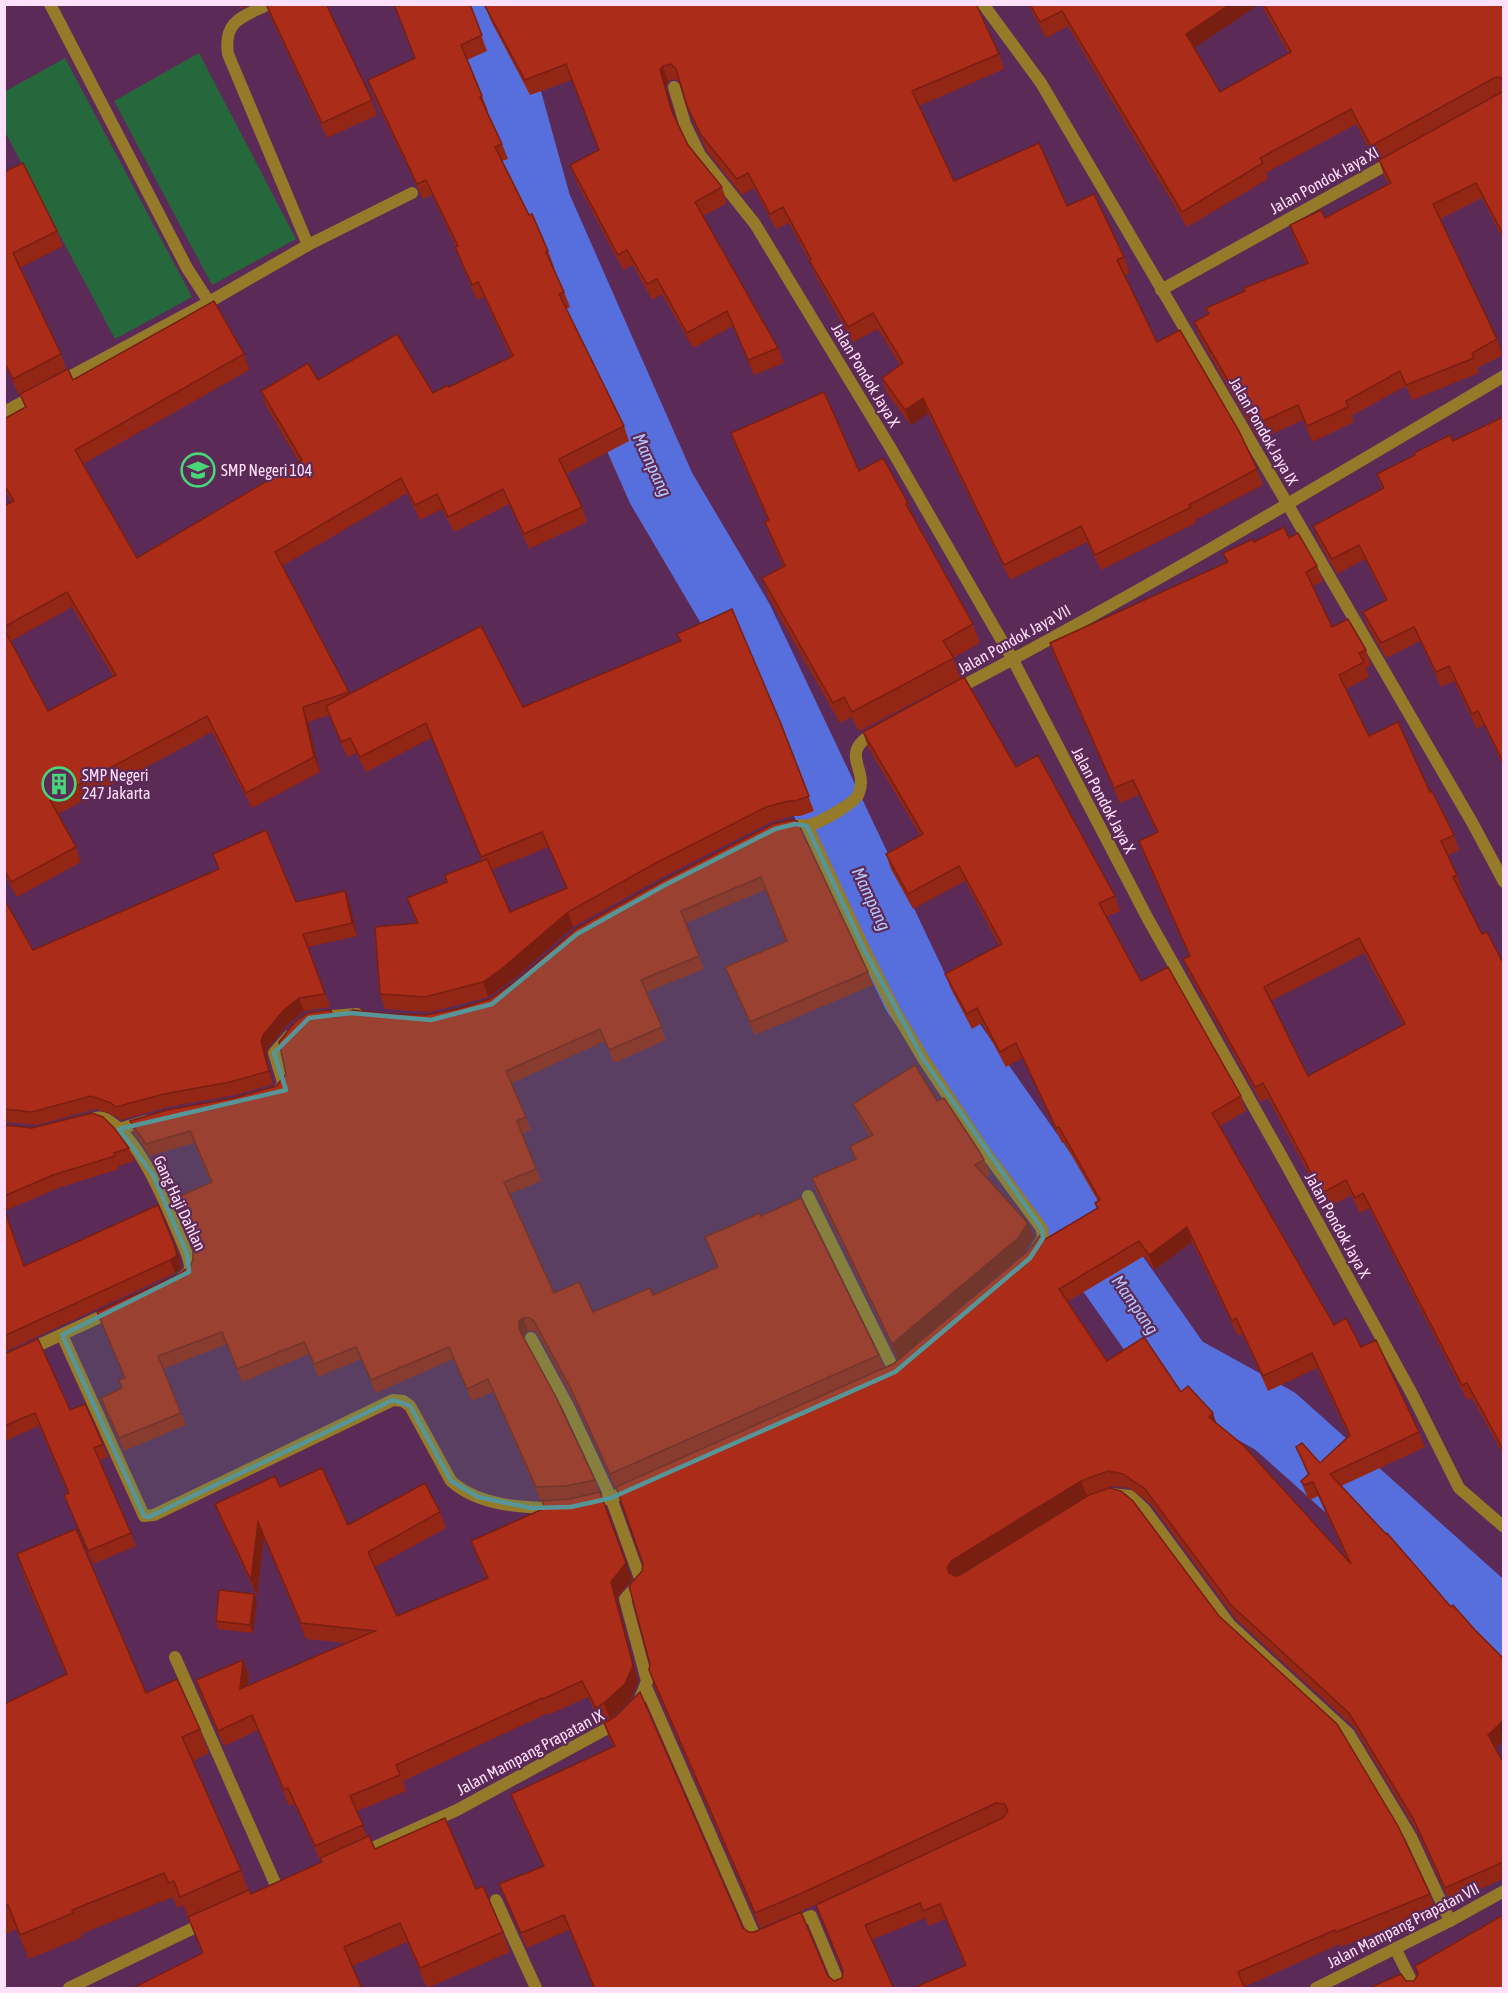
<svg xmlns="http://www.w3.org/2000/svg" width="1508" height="1993" font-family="'Asap Condensed',sans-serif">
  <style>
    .green { fill: #25683b }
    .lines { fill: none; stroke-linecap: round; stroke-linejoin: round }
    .river { stroke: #576fdc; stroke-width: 69 }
    .service { stroke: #947a29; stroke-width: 12 }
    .minor { stroke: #947a29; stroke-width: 12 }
    .tertiary { stroke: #947a29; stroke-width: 12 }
    .wall { fill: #942616; fill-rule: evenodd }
    .shaded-wall { fill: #781f12 }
    .building { fill: #ac2c1a; stroke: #781f12; stroke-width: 1.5; fill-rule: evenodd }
    .marked { fill: #579698; fill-opacity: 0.2; stroke: #579698; stroke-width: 4.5; stroke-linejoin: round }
    .labels { text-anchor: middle; stroke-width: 4.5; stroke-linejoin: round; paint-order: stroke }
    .street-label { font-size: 16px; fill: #ffe0fa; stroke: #5c2a57 }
    .poi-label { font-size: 16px; fill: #ffe0fa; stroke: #5c2a57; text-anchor: start }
    .water-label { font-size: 18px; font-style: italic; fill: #b4c5fc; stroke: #5c2a57 }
  </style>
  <rect width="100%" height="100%" fill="#5c2a57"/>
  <g class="green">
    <path d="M199,53l97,186 -84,46 -98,-184z"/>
    <path d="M65,58l127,239 -77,42 -110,-207 -1,-40z"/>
  </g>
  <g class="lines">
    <path class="river" d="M481,4l56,202 124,282 78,132 177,373 263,375 96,53 229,205"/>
    <path class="service" d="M50,4l137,264 22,34"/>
    <g class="minor">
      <path d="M269,4c-26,13 -46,16 -41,50l80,191"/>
      <path d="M983,4l58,79 247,422 185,319 31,58"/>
      <path d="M674,87l11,37 15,31 55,69 135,223 123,213 135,259 134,238 130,237 47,94 45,39"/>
      <path d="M1161,290l232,-129"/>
      <path d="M56,384l153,-82 99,-57 104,-52"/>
      <path d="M4,412l32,-17"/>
      <path d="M953,691c187,-98 369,-207 551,-315"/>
      <path d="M800,825c2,0 6,1 9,0 10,-2 47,-22 50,-32 10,-27 -24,-40 20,-63"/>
      <path d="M807,826l58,125 30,60 29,49 59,89 59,80 1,9 -9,14"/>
      <path d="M318,1017l39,-3"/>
      <path d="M277,1092l6,-7 -1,-6 -8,-26 15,-17"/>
      <path d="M88,1120c6,-2 12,-4 18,-1 36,19 65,98 81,135l3,11 -1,7 -6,5"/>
      <path d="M119,1129l27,-8"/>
      <path d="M808,1196l87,176"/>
      <path d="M62,1335l82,181 10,-1 239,-115 10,1 7,5 41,75c28,25 71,27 108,27"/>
      <path d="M531,1338l37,68 43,92 30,83 -16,18 22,82 -9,23 -4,4"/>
      <path d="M4,1361l109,-50"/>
      <path d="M1111,1494l19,2 15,14 85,115 119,109 62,103 39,84"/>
      <path d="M587,1503l24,-5 22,-10"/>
      <path d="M175,1657l103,233"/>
      <path d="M646,1687l110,252 7,-3"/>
      <path d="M359,1854l98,-44 162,-88"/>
      <path d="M496,1900l40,88"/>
      <path d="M790,1925l21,-9 30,72"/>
      <path d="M1395,1948l20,40"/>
      <path d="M69,1988l137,-66"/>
    </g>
    <path class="tertiary" d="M1316,1988l134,-67 54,-30"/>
  </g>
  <g class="wall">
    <path d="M239,4h10l-8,5z"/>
    <path d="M266,4h60l46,96 5,15 -50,23 -58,-125z"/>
    <path d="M470,4l17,47 -20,9 15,36 6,15h-1l15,33 6,15 -6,2 27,54 19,36 6,16h-1l11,25 6,15 -4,2 58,117 5,15 -63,33 16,33 5,15 -58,27 -20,-45 -55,28 -12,-23 -22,11 -13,-27 -125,73 68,128 173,13 157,-66 -3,-7 104,90 33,87 -14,5h-7l-22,6 -110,56 -88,49 -63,55 -22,15 -58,15 -45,-3 -5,-15 37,-70 -10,-26 40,-16 35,-21 -51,-123 -65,34 -10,-19 -9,4 -18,-42 -21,7 12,50 -68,36 -40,-76 -154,82 18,33 5,15 -64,35 -13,-23v-368l7,-4 -7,-12v-71l21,-12 -5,-13 53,-14 171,-26 5,16 -166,94 54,94 162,-96 -33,-56 -5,-15 57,-11 115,13 16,-6 62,-30 -27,-60 -7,3 -16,-37 -6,-16h1l-24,-52 -9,4 -50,-104 -5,-15 47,-22zM72,607l41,69 -65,35 -37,-70zM548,847l18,41 -56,24 -18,-42z"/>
    <path d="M1028,4h231l-65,44 26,44 69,-38 -28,-50h242v235l-21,-41 -42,21 57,120 6,16 -26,13 2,5 -67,27 -6,-14 -55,30 3,6 -42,20 -9,-22 -44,20 -59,-102 -6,-16 15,-7 36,-24 61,-27 -11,-24 -5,-15 35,-7 64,-34 -5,-8 -5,-16 121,-67 -124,68 -20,-37 -90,49 2,6 -81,48 -119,-201 -22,12z"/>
    <path d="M485,6l514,48 5,15 -85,37 35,75 113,25 57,51 6,16 -6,2 33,67 100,127 6,16 -68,35 1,3 -95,47 -14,-28 -77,38 -82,-167 -17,12 -24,-32 -5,-15 18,-13 -22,-36 -25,13 -38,-67 -4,-11 -22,-41 -13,6 -22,-41 -12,7 -35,-44 -14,-30 -13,-38 -4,-4 -8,2 -2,5 9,32 13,27 34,42 5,16 -24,13 75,132 6,15 -30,12 -21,-49 -40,22 -31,-54 -10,6 -19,-35 -10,5 -47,-89 -6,-16 29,-15 -27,-70 -42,15 -39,-74z"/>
    <path d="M4,172l53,59 6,15 -43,22 41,86 5,15 -47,26 -15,-31z"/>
    <path d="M1503,417v349l-19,-41 -7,4 -23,-48 -13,6 -21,-46 -34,17 -18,-31 -5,-15 23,-11 -21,-42 -28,15 -19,-34 -5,-14 69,-37 -5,-15 76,-33z"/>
    <path d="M731,433l128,38 49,32 5,15 60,106 7,19 -27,15 8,20 -102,53 -8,-14 -11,6 -71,-125 -7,-20 21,-12 -11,-25 -7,-19 3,-2 -30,-67z"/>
    <path d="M1289,538l28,28 6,15 -10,5 19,41 34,23 5,15 -5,3 3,9 -23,12 23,47 61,56 24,43 5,15 -11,5 9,20 5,15 -2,1 22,43 21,29v491l-31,-56 -5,2 -98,-192 -9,5 -9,-18 -24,13 -59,-110 -7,4 -72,-128 -6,-15 6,-3 -45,-100 -5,-15 18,-8 -18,-38 -19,8 -65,-145 -5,-15 177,-80 -4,-10 31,-11zM1364,953l39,72 -95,51 -37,-75z"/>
    <path d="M863,732l153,35 99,129 5,15 -14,6 35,64 100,115 5,15 -26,15 114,199 27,22 58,85 6,15 -84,39 162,255 -7,7 7,14v117l-53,23 -32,-69 -63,-105 -119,-109 -85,-115 -22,-16 -16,-2 -26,10 -130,80 262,40 211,278 5,15 -94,38 -1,-3 -96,43 -279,-21 -20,-47 -16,7 -4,-8 -54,22 23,49h-300l-25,-59 -42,18 -22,-49 -6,-15 44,-18 -27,-57 -5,-15 103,-47 -5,-9 -5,-15 139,205 6,4 79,44 6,5 8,-3 1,-6 -27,-67 187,-87 -195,90 -48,20 -106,-243 -5,-15 244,-306 151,-124 53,-31 -2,-6 3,-2 -34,-59 -2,1 -40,-85 -16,9 -24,-44 -10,6 -21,-40 -6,-15 54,-29 -34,-64 -52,28 -22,-40 -5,-15 34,-19 -52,-88zM1192,1242l46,94 4,-3 26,58 49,-23 32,68 -29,27 -24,-16 12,28 -7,6 6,15 3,4 8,-4 30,65 -131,-137 -36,-32 -74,-31 -40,-59 77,-46 10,14z"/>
    <path d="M773,824l95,148 5,13 -118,50 -30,-68 61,-25 -21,-52 -79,33 18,46 -57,23 19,48 -52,23 -9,-22 -93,42 19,47 -9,3 19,48 -31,13 44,99 39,19 60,-17 64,-28 -12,-30 56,-21 118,139 5,13 -269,119 -40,-85 -37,-68 -3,-3h-7l-4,3v4l71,142 37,99 -15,19 21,83 -7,18 -21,20 -8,5 -14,-27 -40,18v-2l-145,68 3,10 -49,20 10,26 8,12 101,40 27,43 7,20 -83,36 -20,-46 -55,24 -149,-12 -20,-49 -6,3 -4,-11 -92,37 1,3 -53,22 -13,-30 -12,6v-231l62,-30 -41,-95 -8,-25 129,139 54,36 9,24 -16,8 48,109 7,20 3,4 70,-32 -27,-58 -5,2 -31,-76 -34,16 -23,-50 -5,-16 47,-20 6,15 -1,10 99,-42 -41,-4 -42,-101 -7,58 -36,-76 -6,-16 65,-17 68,38 92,-13 6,16 -71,39 22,49 89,-38 -9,-21 -6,-16 74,-33 -3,-7 27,-2 -29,1 -47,-108 -21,9 -19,-42 -77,34 -15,-34 -43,18 -9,-23 -67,28 -15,-38 -64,25 23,56 -62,26 -19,-41 -4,-12 21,-9 2,-11 -27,-66 81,-37 12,-9 3,-6 18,-77 -17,-40 -44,13 -16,-23 -4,-12 104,-23 42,-12 57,-68 56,-4 37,1 31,-6 33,-10z"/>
    <path d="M213,854l83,48 49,-11 5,13 7,32 -49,11 22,60 -26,4 -16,13 -20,24 -2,7 7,29 -38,11 -67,12 -47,13 -6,-4 -19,-7 -60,16 -32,-3v-223l29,51 186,-81z"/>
    <path d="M937,1101l47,59 6,14 -5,3 49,60 -10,15 -126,107 -81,-166 -5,-15 43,-18 -5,-14 20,-9 -11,-19 -6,-14z"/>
    <path d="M4,1125l125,23 5,13 -16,5 1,3 -61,19 -53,23 19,55 150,-22 5,13 2,11 -6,5 -171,79z"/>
    <path d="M4,1354l66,56 33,34 5,13 -8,3 36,86 -43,18 -29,-69 4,-2 -29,-67 -35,15z"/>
    <path d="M254,1594l3,7 -4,32 -35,-4 -2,-8z"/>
  </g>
  <g class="shaded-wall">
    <path d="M1230,4h29l-68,46 -5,-16z"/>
    <path d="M663,66l5,15 -2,5 12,41 -6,-15 -12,-42z"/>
    <path d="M923,398l5,15 -17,12 -6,-15z"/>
    <path d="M303,707l5,15 12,50 -6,-15z"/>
    <path d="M345,891l5,13 7,32 -5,-13z"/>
    <path d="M568,912l5,15 -63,55 -22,15 -5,-15z"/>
    <path d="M299,998l5,13 -16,13 -20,24 -2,7 7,29 -4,-13 -8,-29 2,-7 20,-24z"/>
    <path d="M1028,1223l6,14 -10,15 -126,107 -6,-15z"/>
    <path d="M1187,1227l5,15 -38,28 -5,-15z"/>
    <path d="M174,1244l5,13 2,11 -6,5 -5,-13z"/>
    <path d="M523,1318l5,13 -4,3v8l-5,-13v-8z"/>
    <path d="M1213,1413l5,15 -9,-11z"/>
    <path d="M1081,1481l6,15 -130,80 -4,7 -6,-15 4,-7z"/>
    <path d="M600,1492l32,87 -15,19 21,83 -7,18 -21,20 -6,-16 7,-121z"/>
    <path d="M258,1522l6,16 -7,58 -6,-16z"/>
    <path d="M254,1594l3,7 -4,32 -3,-8z"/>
    <path d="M243,1660l6,15 -4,29 -5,-15z"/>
    <path d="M1503,1721v20l-9,9 -6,-15z"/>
  </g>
  <g class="building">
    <path d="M266,4h60l46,96 -50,23z"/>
    <path d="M394,4h76l12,31 -21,10 21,51 -2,1 22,47 -7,3 34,68 3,-1 16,37 -2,1 18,40 -5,2 65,132 -65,33 23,48 -58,27 -21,-45 -55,28 -11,-23 -22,11 -14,-27 -126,74 74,140 -46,15 11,50 -68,36 -39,-77 -157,84 26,47 -65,35 -7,-13v-240l44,82 68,-36 -49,-83 -63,35v-121l10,-5 -10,-16v-66l22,-12 -6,-13 48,-25 5,11 141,-79 30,53 -169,96 62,108 165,-98 -41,-69 47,-28 10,17 79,-46 36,59 15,-8 1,2 64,-31 -35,-74 -6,3 -17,-38 3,-1 -32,-66 -9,4 -49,-104 47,-22z"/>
    <path d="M489,4h487l23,50 -87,37 42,90 85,-38 28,63 27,-12 30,63 -7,3 40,82 23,-12 59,101 18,38 -68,36 2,2 -96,48 -14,-29 -77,39 -81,-167 -18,12 -23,-32 21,-15 -30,-50 -25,14 -39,-67 2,-1 -28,-52 -13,7 -22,-41 -11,6 -36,-44 -14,-29 -11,-37 -5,-5 -8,2 -3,4 12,42 16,33 34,42 -27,15 83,146 -30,12 -21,-49 -40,22 -30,-54 -10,5 -20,-34 -9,5 -48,-90 29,-15 -33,-86 -41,16 -40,-74z"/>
    <path d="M1030,4h200l-44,30 34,58 71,-40 -27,-48h239v75l-4,-2 -5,1 -123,68 -20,-37 -91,49 3,5 -81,49 -120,-201 -22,11z"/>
    <path d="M1503,90v144l-27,-51 -43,21 64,135 -25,14 2,5 -68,27 -6,-14 -54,30 2,6 -41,19 -9,-21 -44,20 -60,-103 15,-8 -3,-6 39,-17 -1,-3 64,-25 -18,-38 31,-15 4,8 66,-35 -12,-23 123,-68z"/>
    <path d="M23,163l34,68 -44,22 48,101 -48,25 -9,-18v-189z"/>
    <path d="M824,392l35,79 24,-13 25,45 -2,1 67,120 -30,17 11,17 -102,54 -8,-15 -11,6 -71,-125 23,-12 -20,-44 4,-2 -38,-87z"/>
    <path d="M1503,417v345l-25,-51 -6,3 -23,-48 -13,6 -22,-45 -33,16 -18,-31 24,-12 -28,-55 -27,14 -19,-33 71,-38 -7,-14 38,-19 -1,-2 36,-18 3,6z"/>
    <path d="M1284,527l5,11 9,-5 19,33 -11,6 26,55 16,-8 18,31 -7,3 5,9 -25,13 30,61 29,-14 32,70 2,-1 22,44 -13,6 16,34 -4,2 29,57 5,-2 16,31v486l-36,-66 -5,2 -99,-192 -8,5 -9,-18 -24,13 -59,-110 -8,4 -72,-128 7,-3 -51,-115 19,-9 -25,-52 -19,8 -64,-145 178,-81 -5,-9 30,-14 1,3zM1359,938l46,86 -97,52 -44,-89z"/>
    <path d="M732,609l49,115 28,72 -14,5h-7l-22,6 -110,56 -88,49 -64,55 -21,15 -58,15 -45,-3 -5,-67 43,-4 -11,-25 40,-16 -2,-7 42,-16 23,53 57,-24 -25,-56 -61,25 -55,-134 -66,34 -10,-19 -9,4 -15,-36 155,-80 42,81 158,-66 -4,-7z"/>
    <path d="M964,677l52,90 22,-12 77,141 -16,7 42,78 27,-14 73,129 -29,17 122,212 12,-7 15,29 15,-7 43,92 -89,42 56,60 1,-1 64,74 2,-2 22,25 28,28v63l-15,14 15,27v100l-58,26 -32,-70 -64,-105 -118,-108 -86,-116 -22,-15 -15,-3 -27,10 -130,80 -4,7 2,5 6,3 5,-1 129,-80 20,-7 12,3 12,10 86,115 118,108 61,102 32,68 -94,38 -1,-2 -97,42 7,17h-334l55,-24 -26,-61 -17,7 -3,-8 -55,22 29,64h-299l-31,-74 -43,18 -22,-49 45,-18 -33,-72 104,-48 -11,-23 11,-6 25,-25 103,236 6,4h5l47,-20 27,64 6,5 8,-3 1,-8 -27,-65 187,-87 5,-7 -3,-7 -9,-1 -194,90 -47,20 -106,-243 1,-6 -21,-78 13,-15 1,-7 -27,-77 277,-123 137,-115 10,-14 4,5 54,-32 -3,-5 5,-3 -41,-73 -3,1 -40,-85 -16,9 -23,-44 -10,6 -22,-40 57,-30 -43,-78 -51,28 -22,-40 37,-20 -60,-102zM1187,1227l45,94 4,-3 27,58 49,-23 38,82 -30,28 -18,-20 -6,4 13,27 -8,7 3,4 9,-3 38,82 -108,-119 -34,-28 4,-4 -25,-27 -7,6 -37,-55 -37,24 -48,-72 80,-48 10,14z"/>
    <path d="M791,820l6,1 71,151 -118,50 -25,-55 62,-26 -26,-64 -80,34 18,45 -58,24 21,47 -53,23 -9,-21 -94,42 20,46 -9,4 19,48 -32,13 50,111 25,-11 14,30 57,-24 3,7 65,-28 -13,-30 55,-24 1,3 40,-18 78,157 -269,119 -39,-85 -37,-68 -4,-3h-7l-4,3v8l37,68 39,83 -30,6 -29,1 -48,-108 -21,10 -18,-42 -78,33 -15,-33 -42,17 -10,-22 -67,27 -15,-37 -64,24 23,57 -62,25 -18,-40 21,-10 -3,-8 6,-2 -28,-66 81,-37 12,-9 3,-6v-10l-20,-51 39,-17 -22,-51 -44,13 -16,-23 37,-11 67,-12 42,-12 10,-12 -7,-32 16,-20 13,-9 23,-3 2,8 20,-8 36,4 37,1 31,-6 33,-10 26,-18 61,-53 87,-48 109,-56z"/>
    <path d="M266,830l30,72 49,-11 7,32 -49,11 22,60 -26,4 -16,13 -20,24 -2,7 8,29 -39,11 -66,12 -48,13 -5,-4 -20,-7 -59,16 -28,-3v-210l29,51 186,-81 -6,-15z"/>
    <path d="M915,1065l22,36 7,-3 35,53 5,9 -9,5 53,58 -10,15 -126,106 -80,-166 44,-19 -6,-13 23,-11 -20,-31z"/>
    <path d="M92,1113l11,4 12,12 14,19 -15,5 1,3 -62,19 -49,21v-71l28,3z"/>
    <path d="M158,1205l16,39 3,11 -7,5 -166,76v-127l20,57z"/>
    <path d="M38,1339l32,71 15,-6 18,40 -9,4 37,85 -43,18 -24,-56 5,-2 -34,-80 -31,13v-72z"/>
    <path d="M322,1468l26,57 77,-42 15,29 -72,40 29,64 91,-38 -17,-37 74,-33 -3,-7 28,-2 30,-7 26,71 -15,19 22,83 -8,19 -21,19 -8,5 -14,-27 -39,18 -1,-1 -146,67 4,10 -50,21 13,29 -48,21 -27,-58 -4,2 -32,-75 -34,16 -22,-51 47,-20 -3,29 135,-58 -74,-8 -43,-101 -7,58 -36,-76 60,-28 5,11z"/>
    <path d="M76,1529l70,164 31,-14 23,50 -18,8 59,133 -61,27 -6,-16 -5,2 -5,-10 -92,37 1,3 -53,22 -12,-30 -4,1v-202l63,-30 -50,-120z"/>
    <path d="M219,1590l35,4 -4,31 -34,-4z"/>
    <path d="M445,1818l31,71 7,-3 20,46 -83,36 -20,-45 -56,24 18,42h-231l72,-36 -15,-36 61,-27 2,4 71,-32 -2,-4 49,-22 6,13z"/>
    <path d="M1503,1915v74h-136l34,-15 5,7h8l4,-7 -3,-8z"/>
  </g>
  <path class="marked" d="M795,824l12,2 58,125 59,109 118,169 1,9 -13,20 -135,114 -284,126 -40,9 -40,1 -53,-11 -27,-16 -41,-75 -17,-6 -244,117 -5,-1 -82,-181 127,-63 -2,-18 -34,-79 -34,-46 167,-39 -12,-37 35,-35 42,-5 80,7 61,-16 85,-70 88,-49 110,-56z"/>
  <defs>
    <g id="school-ring" transform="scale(1.725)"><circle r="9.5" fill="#5c2a57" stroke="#47d779" stroke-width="1.5"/><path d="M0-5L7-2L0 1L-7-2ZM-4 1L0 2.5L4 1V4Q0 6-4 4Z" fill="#47d779"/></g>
    <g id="building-ring" transform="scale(1.725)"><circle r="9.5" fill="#5c2a57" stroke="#47d779" stroke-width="1.5"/><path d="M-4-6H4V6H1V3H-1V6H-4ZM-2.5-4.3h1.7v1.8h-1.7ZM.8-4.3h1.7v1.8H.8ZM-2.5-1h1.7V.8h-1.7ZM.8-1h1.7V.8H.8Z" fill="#47d779"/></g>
  </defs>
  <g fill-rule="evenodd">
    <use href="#school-ring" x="198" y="470"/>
    <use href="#building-ring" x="59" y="784"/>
  </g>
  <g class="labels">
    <g class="street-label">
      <text transform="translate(1324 180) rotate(-29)" y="6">Jalan Pondok Jaya XI</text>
      <text transform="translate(866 375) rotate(59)" y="6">Jalan Pondok Jaya X</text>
      <text transform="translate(1264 431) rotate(60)" y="6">Jalan Pondok Jaya IX</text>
      <text transform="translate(1014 639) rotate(-29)" y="6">Jalan Pondok Jaya VII</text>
      <text transform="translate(1104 800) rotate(62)" y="6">Jalan Pondok Jaya X</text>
      <text transform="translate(180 1203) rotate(65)" y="6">Gang Haji Dahlan</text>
      <text transform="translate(1338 1225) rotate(61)" y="6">Jalan Pondok Jaya X</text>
      <text transform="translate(530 1752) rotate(-28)" y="6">Jalan Mampang Prapatan IX</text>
      <text transform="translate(1403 1925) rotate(-27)" y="6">Jalan Mampang Prapatan VII</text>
    </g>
    <g class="poi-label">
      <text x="221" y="476">SMP Negeri 104</text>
      <text x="82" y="781">SMP Negeri<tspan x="82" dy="18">247 Jakarta</tspan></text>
    </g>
    <g class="water-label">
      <text transform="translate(652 465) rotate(65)" y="6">Mampang</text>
      <text transform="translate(871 899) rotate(65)" y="6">Mampang</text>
      <text transform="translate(1135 1305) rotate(55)" y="6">Mampang</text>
    </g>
  </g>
  <rect width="1508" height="1993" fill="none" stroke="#ffe0fa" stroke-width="12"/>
</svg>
